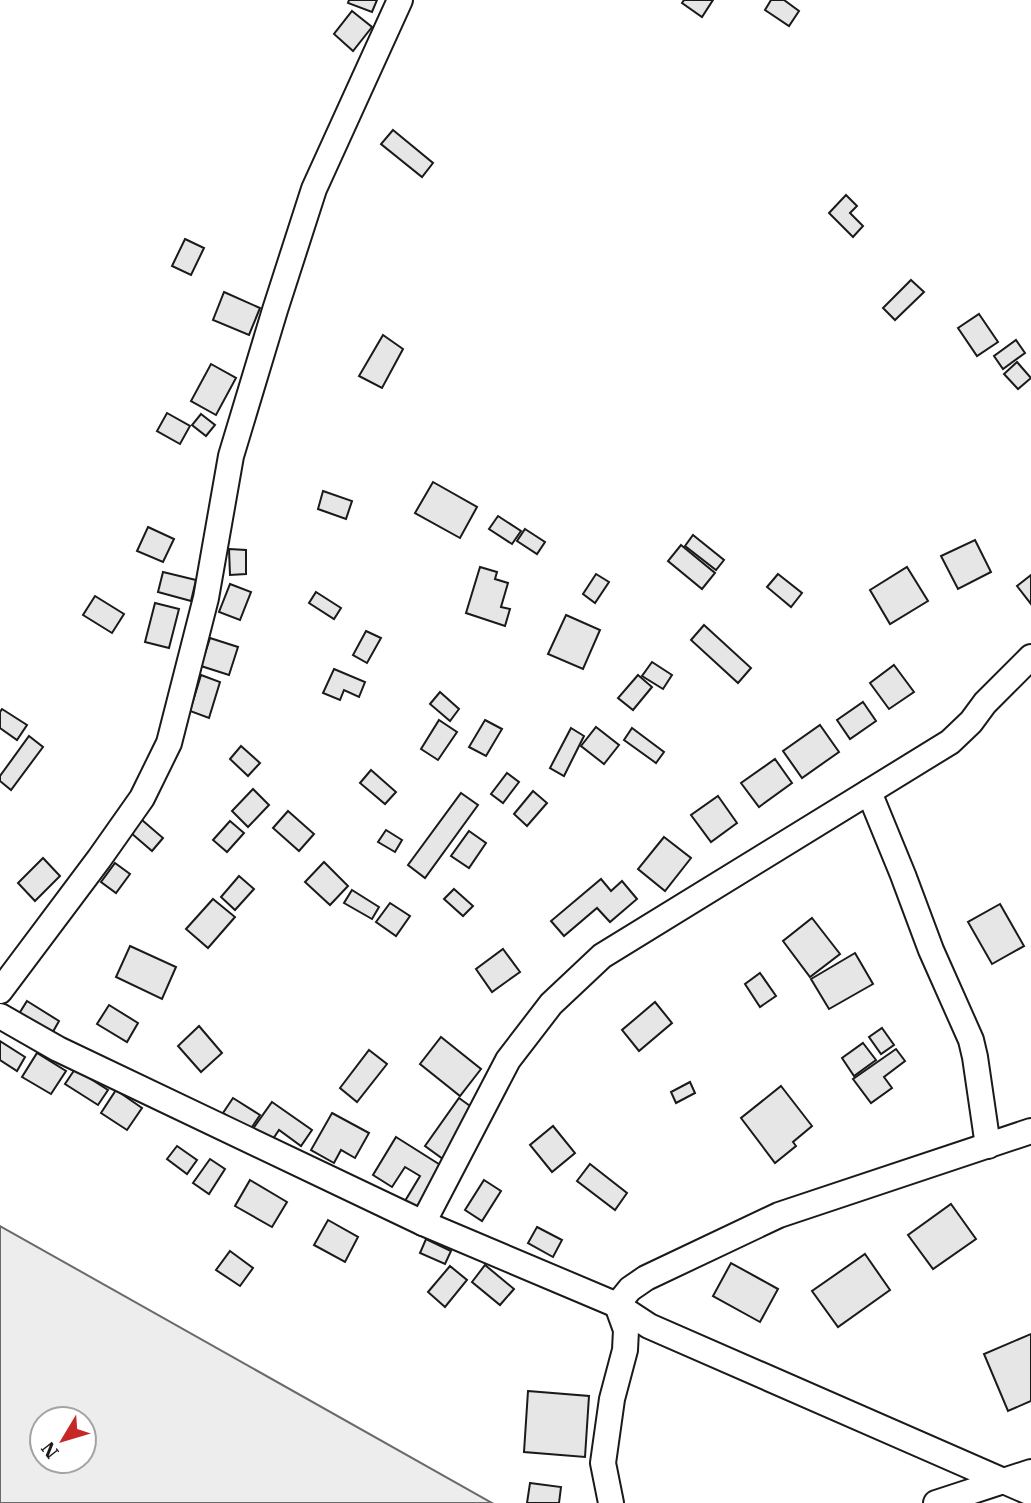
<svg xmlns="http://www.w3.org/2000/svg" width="1031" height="1503" font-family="'IBM Plex Serif',serif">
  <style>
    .built { fill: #ededed; stroke: #6a6a6a; stroke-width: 2; fill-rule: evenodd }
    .building { fill: #e6e6e6; stroke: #1a1a1a; stroke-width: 2 }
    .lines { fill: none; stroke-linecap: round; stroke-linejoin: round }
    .street-casing { stroke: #1a1a1a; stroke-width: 28 }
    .street { stroke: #fff; stroke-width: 24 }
  </style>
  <rect width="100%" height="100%" fill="#fff"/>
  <path class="built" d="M0,1226l492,277h-492zM42,1419h42v42h-42z"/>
  <g class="building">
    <path d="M349,0h28l-5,12 -24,-9z"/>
    <path d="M684,0h29l-11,17 -20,-14z"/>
    <path d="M771,0h13l15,11 -10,15 -24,-16z"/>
    <path d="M352,11l20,16 -19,24 -19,-17z"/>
    <path d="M393,130l40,33 -11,14 -41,-33z"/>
    <path d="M846,195l11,11 -7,7 13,13 -10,11 -24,-24z"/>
    <path d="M185,239l19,9 -13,27 -19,-9z"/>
    <path d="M911,280l13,12 -29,28 -12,-12z"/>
    <path d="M224,292l36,16 -11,27 -36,-15z"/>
    <path d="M979,314l19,28 -21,14 -19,-28z"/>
    <path d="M383,335l20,14 -21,39 -23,-12z"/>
    <path d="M1016,340l9,13 -22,16 -9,-13z"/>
    <path d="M1017,362l14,16 -13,11 -14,-15z"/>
    <path d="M211,364l25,14 -20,37 -25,-14z"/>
    <path d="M167,413l23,13 -10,18 -23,-13z"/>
    <path d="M201,414l14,11 -9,11 -14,-11z"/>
    <path d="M433,482l44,25 -17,31 -45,-25z"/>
    <path d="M323,491l29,10 -6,18 -28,-10z"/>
    <path d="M498,516l23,15 -9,13 -23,-15z"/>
    <path d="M148,527l26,12 -11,23 -26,-11z"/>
    <path d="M525,529l20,13 -8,12 -20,-13z"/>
    <path d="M693,535l31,25 -8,10 -31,-24z"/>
    <path d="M975,540l16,32 -33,17 -17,-33z"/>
    <path d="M681,545l34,28 -13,16 -34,-28z"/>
    <path d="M229,549l17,1v24l-16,1z"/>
    <path d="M480,567l17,5 -2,7 13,4 -7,24 9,2 -5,17 -39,-13z"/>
    <path d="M907,567l21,34 -38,23 -20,-34z"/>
    <path d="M163,572l33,8 -5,21 -33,-9z"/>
    <path d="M596,574l13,8 -14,21 -12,-9z"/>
    <path d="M778,574l24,19 -11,14 -24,-20z"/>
    <path d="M1031,575v29l-14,-18z"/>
    <path d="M230,584l21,8 -11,28 -21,-8z"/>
    <path d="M316,592l25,16 -7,11 -25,-16z"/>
    <path d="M95,596l29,18 -12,19 -29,-18z"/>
    <path d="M155,603l24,6 -10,39 -24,-6z"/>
    <path d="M566,615l34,15 -17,39 -35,-15z"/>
    <path d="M704,625l47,43 -13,15 -47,-43z"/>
    <path d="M366,631l15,7 -14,25 -14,-8z"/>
    <path d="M210,638l28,9 -9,28 -28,-9z"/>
    <path d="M652,662l20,13 -9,14 -21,-13z"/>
    <path d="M894,665l20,27 -25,17 -19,-26z"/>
    <path d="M334,669l31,13 -6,15 -15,-7 -4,10 -17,-7z"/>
    <path d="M201,675l19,7 -11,36 -19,-7z"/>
    <path d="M638,675l14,12 -19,23 -15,-12z"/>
    <path d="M440,692l19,17 -9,12 -20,-17z"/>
    <path d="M863,702l13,19 -26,18 -13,-19z"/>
    <path d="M2,709l25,16 -10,15 -17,-12v-16z"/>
    <path d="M439,720l18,12 -19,28 -17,-11z"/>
    <path d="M485,720l17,9 -16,27 -17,-9z"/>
    <path d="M820,725l19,27 -37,26 -19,-27z"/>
    <path d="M596,727l23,18 -15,19 -23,-18z"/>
    <path d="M571,728l13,8 -20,40 -14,-8z"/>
    <path d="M632,728l32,24 -8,11 -32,-23z"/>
    <path d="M29,736l14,11 -32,43 -11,-9v-5z"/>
    <path d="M241,746l19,17 -12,13 -18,-17z"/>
    <path d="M775,759l17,24 -33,24 -18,-24z"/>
    <path d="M371,770l25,22 -11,12 -25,-21z"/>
    <path d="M507,773l12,9 -16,21 -12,-9z"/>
    <path d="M253,789l16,16 -21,22 -16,-16z"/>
    <path d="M533,791l14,12 -20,23 -13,-12z"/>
    <path d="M461,793l17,12 -53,73 -17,-13z"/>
    <path d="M718,796l19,27 -26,19 -20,-27z"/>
    <path d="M288,811l26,23 -15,17 -26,-23z"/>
    <path d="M142,820l21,18 -11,13 -21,-18z"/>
    <path d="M230,821l14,12 -17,19 -14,-12z"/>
    <path d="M386,830l16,10 -7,12 -17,-10z"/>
    <path d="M469,831l17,12 -17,25 -18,-12z"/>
    <path d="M664,837l27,21 -26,33 -27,-22z"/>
    <path d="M43,858l17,18 -25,25 -17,-18z"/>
    <path d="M324,862l24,24 -18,19 -25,-23z"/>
    <path d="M115,863l15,11 -14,19 -15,-11z"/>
    <path d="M239,876l15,13 -19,21 -14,-13z"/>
    <path d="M601,879l10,12 11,-10 15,18 -27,23 -13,-14 -33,28 -13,-15z"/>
    <path d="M454,889l19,17 -10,10 -19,-17z"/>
    <path d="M352,890l27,17 -7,12 -28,-16z"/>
    <path d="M213,899l22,18 -27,31 -22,-19z"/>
    <path d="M390,903l20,13 -14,20 -20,-14z"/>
    <path d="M1000,904l24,42 -32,18 -24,-42z"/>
    <path d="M812,918l28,36 -30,23 -27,-36z"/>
    <path d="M130,946l46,21 -14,32 -46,-22z"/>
    <path d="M503,949l17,23 -28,20 -16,-23z"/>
    <path d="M855,953l18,31 -44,25 -18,-30z"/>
    <path d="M760,973l16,23 -16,11 -15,-23z"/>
    <path d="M27,1001l32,20 -9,16 -33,-20z"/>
    <path d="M655,1002l17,21 -33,28 -17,-21z"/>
    <path d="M109,1005l29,18 -11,19 -30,-18z"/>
    <path d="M199,1026l23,27 -21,19 -23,-26z"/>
    <path d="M882,1028l12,17 -13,9 -12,-17z"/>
    <path d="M441,1037l40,32 -21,27 -40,-32z"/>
    <path d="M0,1041l25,16 -8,14 -17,-11z"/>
    <path d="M863,1043l13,17 -22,16 -12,-18z"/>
    <path d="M896,1049l9,12 -21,16 8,11 -21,15 -18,-24z"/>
    <path d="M369,1050l18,14 -30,38 -17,-14z"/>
    <path d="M37,1053l29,18 -15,23 -29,-17z"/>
    <path d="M75,1069l33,21 -10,15 -33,-21z"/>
    <path d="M690,1082l5,11 -19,10 -5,-11z"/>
    <path d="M781,1086l31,40 -19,16 3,4 -21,17 -34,-45z"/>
    <path d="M116,1090l26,18 -15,22 -26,-17z"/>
    <path d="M233,1098l27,17 -10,15 -27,-17z"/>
    <path d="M459,1098l18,13 -34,48 -18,-13z"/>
    <path d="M272,1102l40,28 -11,16 -22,-16 -8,12 -19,-12z"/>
    <path d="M332,1113l37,20 -14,25 -14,-8 -7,13 -23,-13z"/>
    <path d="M553,1126l22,27 -23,19 -22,-27z"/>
    <path d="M396,1137l46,29 -26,42 -11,-7 15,-25 -15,-9 -13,20 -19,-12z"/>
    <path d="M177,1146l20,14 -10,14 -20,-15z"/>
    <path d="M210,1159l15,10 -16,25 -16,-11z"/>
    <path d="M590,1164l37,29 -12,17 -38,-29z"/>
    <path d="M250,1180l37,22 -15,25 -37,-21z"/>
    <path d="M484,1180l17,11 -19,30 -17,-11z"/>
    <path d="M951,1204l25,35 -43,30 -25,-34z"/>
    <path d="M328,1220l30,17 -13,25 -31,-17z"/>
    <path d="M537,1227l25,13 -9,17 -25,-14z"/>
    <path d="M426,1239l25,12 -6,13 -25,-11z"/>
    <path d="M230,1251l23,17 -13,18 -24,-16z"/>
    <path d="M865,1254l25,36 -52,37 -26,-36z"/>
    <path d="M731,1263l47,26 -18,33 -47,-26z"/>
    <path d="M485,1265l29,24 -14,16 -28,-23z"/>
    <path d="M450,1266l17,14 -22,27 -17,-15z"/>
    <path d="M1031,1334v67l-23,10 -24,-57z"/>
    <path d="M528,1391l61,5 -4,61 -61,-5z"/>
    <path d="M530,1483l31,4 -2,16h-32z"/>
  </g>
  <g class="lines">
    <g class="street-casing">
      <g id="street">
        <path d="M869,792l34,83 28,75 40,90 4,17 13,89"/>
        <path d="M0,991l99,-132 43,-61 27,-55 37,-145 25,-142 44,-146 39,-121 86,-189"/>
        <path d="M0,1016l58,33 365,174 194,82 32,21 382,167"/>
        <path d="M423,1223l85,-163 43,-56 51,-48 348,-214 21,-20 14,-19 46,-46"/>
        <path d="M611,1503l-8,-40 9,-64 13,-49 1,-20 -9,-25 13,-16 16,-11 133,-63 252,-84"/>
        <path d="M936,1503l95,-31"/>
      </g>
    </g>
    <use href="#street" class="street"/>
  </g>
  <g transform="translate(63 1440) rotate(232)"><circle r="33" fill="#ffffff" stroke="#a3a3a3" stroke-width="2"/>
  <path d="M0-5L12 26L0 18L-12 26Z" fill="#c62828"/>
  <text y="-10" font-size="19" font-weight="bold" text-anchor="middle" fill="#1a1a1a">N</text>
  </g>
</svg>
